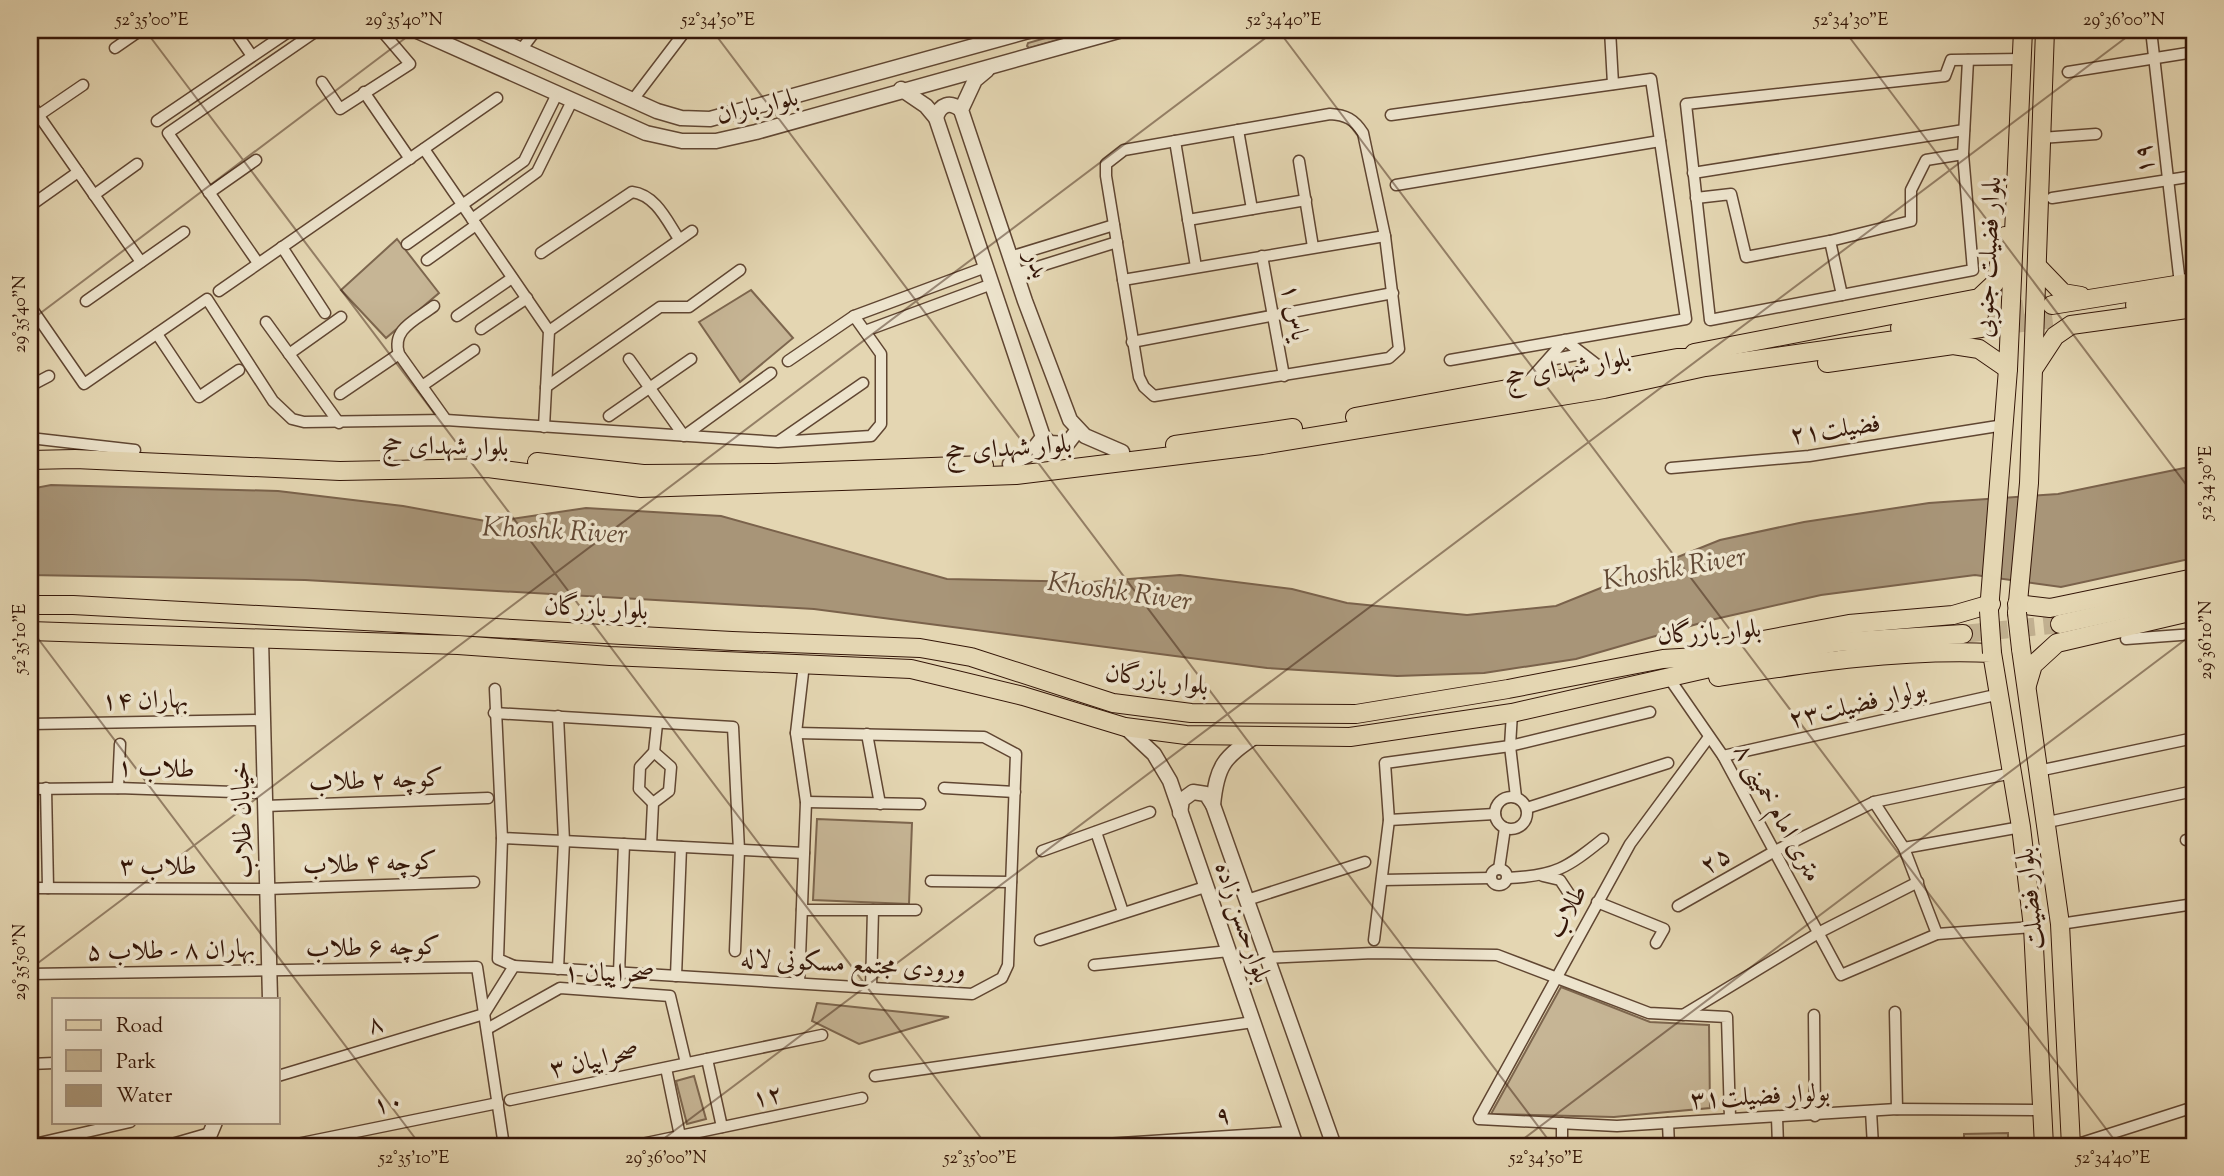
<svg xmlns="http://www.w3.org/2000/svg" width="2224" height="1176" font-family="'Sorts Mill Goudy',Amiri,serif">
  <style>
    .green { fill: #c6b595; stroke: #7d664e; stroke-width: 2 }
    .water { fill: #a89578; stroke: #7a624b; stroke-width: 2 }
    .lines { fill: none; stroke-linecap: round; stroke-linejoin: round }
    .primary-tunnel { stroke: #c1b090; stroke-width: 18; stroke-dasharray: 18 9; stroke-linecap: butt }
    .minor-casing { stroke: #604632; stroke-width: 13 }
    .tertiary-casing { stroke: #604632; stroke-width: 17 }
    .primary-casing { stroke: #341608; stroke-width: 20 }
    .minor { stroke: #ede4cd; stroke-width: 10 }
    .tertiary { stroke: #ede4cd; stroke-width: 14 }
    .primary { stroke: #e4d6b2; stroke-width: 18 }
    .primary-bridge-casing { stroke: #341608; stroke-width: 20; stroke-linecap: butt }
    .primary-bridge { stroke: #e4d6b2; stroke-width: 18 }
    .ticks { fill: none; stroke: #341608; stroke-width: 2; stroke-opacity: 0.45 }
    .labels { text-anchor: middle; stroke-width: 7; stroke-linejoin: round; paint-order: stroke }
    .street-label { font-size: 26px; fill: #341608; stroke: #ede4cd }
    .water-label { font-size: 28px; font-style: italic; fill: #624935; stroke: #ede4cd }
    .neatline { fill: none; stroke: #341608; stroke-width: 2.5 }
    .ticks-label { font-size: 18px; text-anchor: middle; fill: #341608 }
  </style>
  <rect width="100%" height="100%" fill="#e4d6b2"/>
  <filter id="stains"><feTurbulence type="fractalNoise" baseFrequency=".00286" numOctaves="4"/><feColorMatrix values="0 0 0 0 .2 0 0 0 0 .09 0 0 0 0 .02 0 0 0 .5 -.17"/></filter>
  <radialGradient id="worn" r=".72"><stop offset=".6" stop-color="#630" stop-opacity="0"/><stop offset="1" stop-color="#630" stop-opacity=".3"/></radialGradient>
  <g class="green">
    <path d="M1073,30h20l-64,18 -2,-2 1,-3z"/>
    <path d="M397,239l42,54 -53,45 -45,-48z"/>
    <path d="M751,290l42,48 -53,44 -41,-60z"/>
    <path d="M817,819l95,4 -3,81 -96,-4z"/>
    <path d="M1561,987l89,35 59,3 1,83 -96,9 -123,-3z"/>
    <path d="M817,1003l132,14 -90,27 -47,-23z"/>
    <path d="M694,1076l12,43 -19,5 -11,-43z"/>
    <path d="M2008,1133v13h-44v-12z"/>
  </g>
  <path class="water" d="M2194,466v92l-133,29 -86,-12 -154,20 -110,25 -135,39 -92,14 -87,3 -130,-8 -453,-59 -509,-29 -275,-5v-86l21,-4 227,6 125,15 88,16 95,-14 135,8 226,63 144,3 89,-7 112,14 55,14 120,12 89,-9 164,-66 84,-18 125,-19 129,-9z"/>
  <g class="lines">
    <g class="primary-tunnel">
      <path d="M1979,315l70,-10"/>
      <path d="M1981,328l75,-9"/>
      <path d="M1963,634l97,-10"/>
    </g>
    <g class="minor-casing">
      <g id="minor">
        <path d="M234,30l18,26"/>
        <path d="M1610,30l3,54"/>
        <path d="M2151,30l29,254"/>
        <path d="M2194,30v3"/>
        <path d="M115,48l26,-18"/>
        <path d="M521,50l15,-20"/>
        <path d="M2068,72l126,-20"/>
        <path d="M322,82l18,27 70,-45 -29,-34"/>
        <path d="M364,92l46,67"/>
        <path d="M632,101l54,-71"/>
        <path d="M30,103l111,159"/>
        <path d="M1330,114c16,1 24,5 33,19l22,103 14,113 -10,9 -235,38 -10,-9 -5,-10 -33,-201v-12l18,-14z"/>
        <path d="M39,115l44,-30"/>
        <path d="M1391,115l260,-36 35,240 -236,41"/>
        <path d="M157,121l134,-91"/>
        <path d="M1238,130l14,79"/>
        <path d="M2041,138l55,-4"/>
        <path d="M1175,141l21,126"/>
        <path d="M424,149l125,182 -5,96"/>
        <path d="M1963,154l10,116 -263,50 -24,-216 259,-28 6,-16 71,-1"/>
        <path d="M1299,161l14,86"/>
        <path d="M1693,173l271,-43"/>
        <path d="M1396,185l264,-44"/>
        <path d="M209,193l47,-33"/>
        <path d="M94,195l43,-31"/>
        <path d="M1696,198l35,-4 15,63 84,-16"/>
        <path d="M2052,198l142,-22"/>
        <path d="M30,206l48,-34"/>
        <path d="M472,219l65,-47 35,-71"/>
        <path d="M1188,220l118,-20"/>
        <path d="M407,244l117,-83 33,-67"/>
        <path d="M282,247l43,66"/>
        <path d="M541,253l91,-61c24,3 35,29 47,47"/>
        <path d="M1262,256l22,120"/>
        <path d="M1010,257l104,-32"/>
        <path d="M427,260l49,-35"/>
        <path d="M258,263l-90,-130 150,-103"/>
        <path d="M1015,274l102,-32"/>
        <path d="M1123,280l262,-44"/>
        <path d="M219,291l278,-193"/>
        <path d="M1842,295l-12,-54 81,-20v-31l15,-30 37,-6 5,-94"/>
        <path d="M86,301l98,-69"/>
        <path d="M30,306l54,78 123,-85 66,102 19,18 12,3 142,-2 332,22 93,-6 10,-12v-70l-27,-38 -66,45"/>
        <path d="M434,306c-18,14 -43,23 -35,48l47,66"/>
        <path d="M457,316l55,-38"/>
        <path d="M854,316l132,-49"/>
        <path d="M266,322l73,101"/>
        <path d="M481,329l46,-31"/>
        <path d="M549,331l143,-100"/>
        <path d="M865,331l127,-47"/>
        <path d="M157,334l42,63 40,-27"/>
        <path d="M1132,342l261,-49"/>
        <path d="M289,354l52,-37"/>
        <path d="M629,359l55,77 87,-63"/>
        <path d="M1550,360l31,-6"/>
        <path d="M1526,384l39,-44 40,31"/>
        <path d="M30,386l19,-10"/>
        <path d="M422,386l52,-36"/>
        <path d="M546,387l114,-80h29l51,-37"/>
        <path d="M340,394l59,-40"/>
        <path d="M609,416l82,-57"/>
        <path d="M30,438l105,12"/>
        <path d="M779,441l84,-58"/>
        <path d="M1671,468l138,-12 195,-31"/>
        <path d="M2126,639l68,-5"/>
        <path d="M1669,678l54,78 118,219 96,-41 96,-7"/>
        <path d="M495,689l7,149 -4,121 16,7"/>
        <path d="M494,713l239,14 6,123 -4,101"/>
        <path d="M1512,713l-2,33 6,51"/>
        <path d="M30,724l232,-4"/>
        <path d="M867,734l13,70"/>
        <path d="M1709,737l-79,107 -151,275 138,7 280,-17 145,1"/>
        <path d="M2191,738l3,16"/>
        <path d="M1723,756l277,-62"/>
        <path d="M2038,771l156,-33"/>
        <path d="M46,788l2,100"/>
        <path d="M118,788l2,-44"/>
        <path d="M944,788l71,4"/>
        <path d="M30,789l88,-1 146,5"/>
        <circle cx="1511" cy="813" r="16"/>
        <path d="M806,802l114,2"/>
        <path d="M1874,802l30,46 33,86"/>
        <path d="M653,803l-14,-14 1,-22 14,-15 3,-28"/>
        <path d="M265,806l223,-8"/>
        <path d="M1527,808l141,-45"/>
        <path d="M1389,820l106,-6"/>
        <path d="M2048,822l146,-31"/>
        <path d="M1096,832l27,80"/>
        <path d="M502,838l302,15"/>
        <path d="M2186,840l8,-2"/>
        <path d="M651,845l2,-42 16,-12 2,-24 -17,-15"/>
        <path d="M1904,848l117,-21"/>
        <path d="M1042,851l108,-39"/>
        <circle cx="1499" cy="877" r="8"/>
        <path d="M1499,869l6,-41"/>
        <path d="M1543,876l17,4 14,21"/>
        <path d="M1508,878c47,-2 59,-10 95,-39"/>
        <path d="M1382,880l109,-2"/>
        <path d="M931,881l80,1"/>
        <path d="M30,888l237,1 207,-7"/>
        <path d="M1247,900l118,-38"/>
        <path d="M1597,902l67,27 -8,14"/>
        <path d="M1678,906l97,-55 99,-49 138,-29"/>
        <path d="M802,910h114"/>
        <path d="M2060,924l134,-20"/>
        <path d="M1040,940l165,-53"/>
        <path d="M1374,940l15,-120 -4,-57 125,-17 140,-34"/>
        <path d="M1267,958l106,-5 124,2 152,58 78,4 3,101"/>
        <path d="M1094,965l135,-14"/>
        <path d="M558,969l6,-128 -6,-125"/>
        <path d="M619,973l5,-129"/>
        <path d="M30,974l447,-7 27,179"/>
        <path d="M676,976l5,-129"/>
        <path d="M799,983l7,-181 -10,-69 8,-69"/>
        <path d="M871,988l2,-78"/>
        <path d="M1895,1012l2,97"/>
        <path d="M1683,1015l137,-83 98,-50"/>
        <path d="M1814,1015l1,101"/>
        <path d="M487,1029l73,-41 110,8 16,67"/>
        <path d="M707,1059l15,68"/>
        <path d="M30,1064l24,-1"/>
        <path d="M666,1068l14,68"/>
        <path d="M278,1076l206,-62 30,-48 458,28 30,-16 6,-13 8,-211 -32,-17 -188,-4"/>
        <path d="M875,1076l378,-54"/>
        <path d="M510,1100l312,-65"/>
        <path d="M1871,1111l2,35"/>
        <path d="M1777,1117l1,29"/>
        <path d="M1562,1123v23"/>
        <path d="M1668,1123l1,23"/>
        <path d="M30,1145l100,-23"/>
        <path d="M165,1146l45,-13"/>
        <path d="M287,1146l211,-43"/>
        <path d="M632,1146l230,-48"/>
        <path d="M1074,1146l216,-14"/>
        <path d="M2072,1146l122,-39"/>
      </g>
    </g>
    <g class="tertiary-casing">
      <g id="tertiary">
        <path d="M415,30l231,103 36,8h34l40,-9 366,-102"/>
        <path d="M477,30l180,81 24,7 29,1 322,-89"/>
        <path d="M987,70l-12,10 -14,30 64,191 45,119 15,16 37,16"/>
        <path d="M901,89l25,17 10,12 107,319 -13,17 -20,10"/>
        <path d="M936,118c4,-14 14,-17 25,-8"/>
        <path d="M1043,437l7,6 17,1 10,-13"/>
        <path d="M261,639l9,360"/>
        <path d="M1125,727l29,27 16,27 126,365"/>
        <path d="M1257,735c-33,23 -40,29 -44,70l121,341"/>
        <path d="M1180,813l2,-13 11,-8 13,2 7,11"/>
        <path d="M205,1146l10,-24"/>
      </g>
    </g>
    <g class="primary-casing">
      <g id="primary">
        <path d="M2037,266l26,27 18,3"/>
        <path d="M2052,305l142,-23"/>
        <path d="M2135,305l59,-10"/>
        <path d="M1900,328l79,-13"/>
        <path d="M1694,353l285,-55 16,-15 10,-47"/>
        <path d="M1827,363l126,-18 26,4 29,20"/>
        <path d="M2034,368l21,-32 16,-11 123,-17"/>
        <path d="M1355,417l322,-59h36"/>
        <path d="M1175,445l118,-17"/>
        <path d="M30,460l45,-1 265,12 148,-3 153,20 375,-13 246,-30 342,-56 101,-22 276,-39"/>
        <path d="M537,462l106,12 132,-1 209,-8"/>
        <path d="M2017,604l33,4 144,-30"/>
        <path d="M30,605h43l659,36 188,7 51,9 142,46 78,10 165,1 152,-25 155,-30 67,-4"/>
        <path d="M1989,611l19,-242 15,-339"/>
        <path d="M2017,613l12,-130 16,-453"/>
        <path d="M2060,624l134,-30"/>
        <path d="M30,631l428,14 152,11 301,13 112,27 102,31 61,8 164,2 162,-24 264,-60 62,-11 125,-8"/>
        <path d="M1715,649l134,-25 104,-9 38,-11"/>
        <path d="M2021,649l39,275 11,222"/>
        <path d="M1718,677c91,-14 181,-28 274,-24l29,174 12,100 11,219"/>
        <path d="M2027,685l6,-20 24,-22 137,-32"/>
      </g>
    </g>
    <use href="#minor" class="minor"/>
    <use href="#tertiary" class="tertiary"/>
    <use href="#primary" class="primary"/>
    <g class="primary-bridge-casing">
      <g id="primary-bridge">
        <path d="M1989,611l3,42"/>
        <path d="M2017,613l4,36"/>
      </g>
    </g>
    <use href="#primary-bridge" class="primary-bridge"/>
  </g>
  <path class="ticks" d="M145,30l842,1116M712,30l841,1116M1278,30l841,1116M1844,30l350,465M30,321l386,-291M30,628l391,518M30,969l1246,-939M654,1146l1482,-1116M1514,1146l680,-513"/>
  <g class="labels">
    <g class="street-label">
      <text transform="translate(757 105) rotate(-13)" y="9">بلوار باران</text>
      <text transform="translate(2143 159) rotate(-96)" y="9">۱۹</text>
      <text transform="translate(1987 257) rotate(-87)" y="9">بلوار فضیلت جنوبی</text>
      <text transform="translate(1038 264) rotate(71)" y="9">بدر</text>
      <text transform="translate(1296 312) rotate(79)" y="9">یاس ۱</text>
      <text transform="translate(1567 367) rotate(-10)" y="9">بلوار شهدای حج</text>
      <text transform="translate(1835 428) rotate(-8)" y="9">فضیلت۲۱</text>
      <text transform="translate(445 445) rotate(1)" y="9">بلوار شهدای حج</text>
      <text transform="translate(1008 447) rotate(-4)" y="9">بلوار شهدای حج</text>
      <text transform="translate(596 607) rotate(3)" y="9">بلوار بازرگان</text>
      <text transform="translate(1709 631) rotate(-4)" y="9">بلوار بازرگان</text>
      <text transform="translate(1157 678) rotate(8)" y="9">بلوار بازرگان</text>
      <text transform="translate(145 699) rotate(-1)" y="9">بهاران ۱۴</text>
      <text transform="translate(1857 703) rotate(-13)" y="9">بولوار فضیلت۲۳</text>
      <text transform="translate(156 767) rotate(2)" y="9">طلاب ۱</text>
      <text transform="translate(376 779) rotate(-2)" y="9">کوچه ۲ طلاب</text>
      <text transform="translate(1779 812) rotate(61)" y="9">۸ متری امام خمینی</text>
      <text transform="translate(241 820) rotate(-92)" y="9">خیابان طلاب</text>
      <text transform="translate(1715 859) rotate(-30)" y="9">۲۵</text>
      <text transform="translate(370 862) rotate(-2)" y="9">کوچه ۴ طلاب</text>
      <text x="158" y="874">طلاب ۳</text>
      <text transform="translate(2029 899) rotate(-96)" y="9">بلوار فضیلت</text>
      <text transform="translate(1566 911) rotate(-61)" y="9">طلاب</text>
      <text transform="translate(1244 922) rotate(71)" y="9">بلوارحسن زاده</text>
      <text transform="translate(373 946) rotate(-1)" y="9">کوچه ۶ طلاب</text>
      <text transform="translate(171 949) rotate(-1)" y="9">بهاران ۸ - طلاب ۵</text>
      <text transform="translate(853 963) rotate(3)" y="9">ورودی مجتمع مسکونی لاله</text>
      <text transform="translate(609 972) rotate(1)" y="9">صحراییان ۱</text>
      <text transform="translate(375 1023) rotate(-17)" y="9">۸</text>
      <text transform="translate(594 1059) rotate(-12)" y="9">صحراییان ۳</text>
      <text transform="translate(767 1095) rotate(-12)" y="9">۱۲</text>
      <text transform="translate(1760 1095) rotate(-3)" y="9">بولوار فضیلت۳۱</text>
      <text transform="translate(388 1102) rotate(-12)" y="9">۱۰</text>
      <text transform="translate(1223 1114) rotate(-4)" y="9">۹</text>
    </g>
    <g class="water-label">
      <text transform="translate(555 529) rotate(3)" y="10">Khoshk River</text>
      <text transform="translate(1674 567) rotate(-10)" y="10">Khoshk River</text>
      <text transform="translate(1120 590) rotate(8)" y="10">Khoshk River</text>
    </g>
  </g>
  <rect width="2224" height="1176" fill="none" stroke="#e4d6b2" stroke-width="77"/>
  <rect x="52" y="998" width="228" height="126" fill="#ede4cd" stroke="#a3927e" stroke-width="2"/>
  <rect x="66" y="1020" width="35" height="10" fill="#e4d6b2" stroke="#a3927e" stroke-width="2"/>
  <text x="116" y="1032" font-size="21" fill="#341608">Road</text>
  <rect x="66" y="1050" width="35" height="21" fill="#c6b595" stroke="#a3927e" stroke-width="2"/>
  <text x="116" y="1068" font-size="21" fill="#341608">Park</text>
  <rect x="66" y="1085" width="35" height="21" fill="#a89578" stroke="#a3927e" stroke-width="2"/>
  <text x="116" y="1102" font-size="21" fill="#341608">Water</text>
  <rect x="38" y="38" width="2148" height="1100" class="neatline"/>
  <g class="ticks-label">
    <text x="152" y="25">52°35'00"E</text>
    <text x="404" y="25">29°35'40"N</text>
    <text x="718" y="25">52°34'50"E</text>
    <text x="1284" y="25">52°34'40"E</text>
    <text x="1851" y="25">52°34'30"E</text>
    <text x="2124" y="25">29°36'00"N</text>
    <text transform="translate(19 314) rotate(-90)" y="6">29°35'40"N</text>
    <text transform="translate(2205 483) rotate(-90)" y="6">52°34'30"E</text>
    <text transform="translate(19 639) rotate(-90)" y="6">52°35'10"E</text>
    <text transform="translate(2205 640) rotate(-90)" y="6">29°36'10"N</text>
    <text transform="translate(19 962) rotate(-90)" y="6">29°35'50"N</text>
    <text x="414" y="1163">52°35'10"E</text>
    <text x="666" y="1163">29°36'00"N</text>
    <text x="980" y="1163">52°35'00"E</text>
    <text x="1546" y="1163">52°34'50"E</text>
    <text x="2113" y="1163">52°34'40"E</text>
  </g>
  <rect width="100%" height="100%" filter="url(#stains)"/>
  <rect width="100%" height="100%" fill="url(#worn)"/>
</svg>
